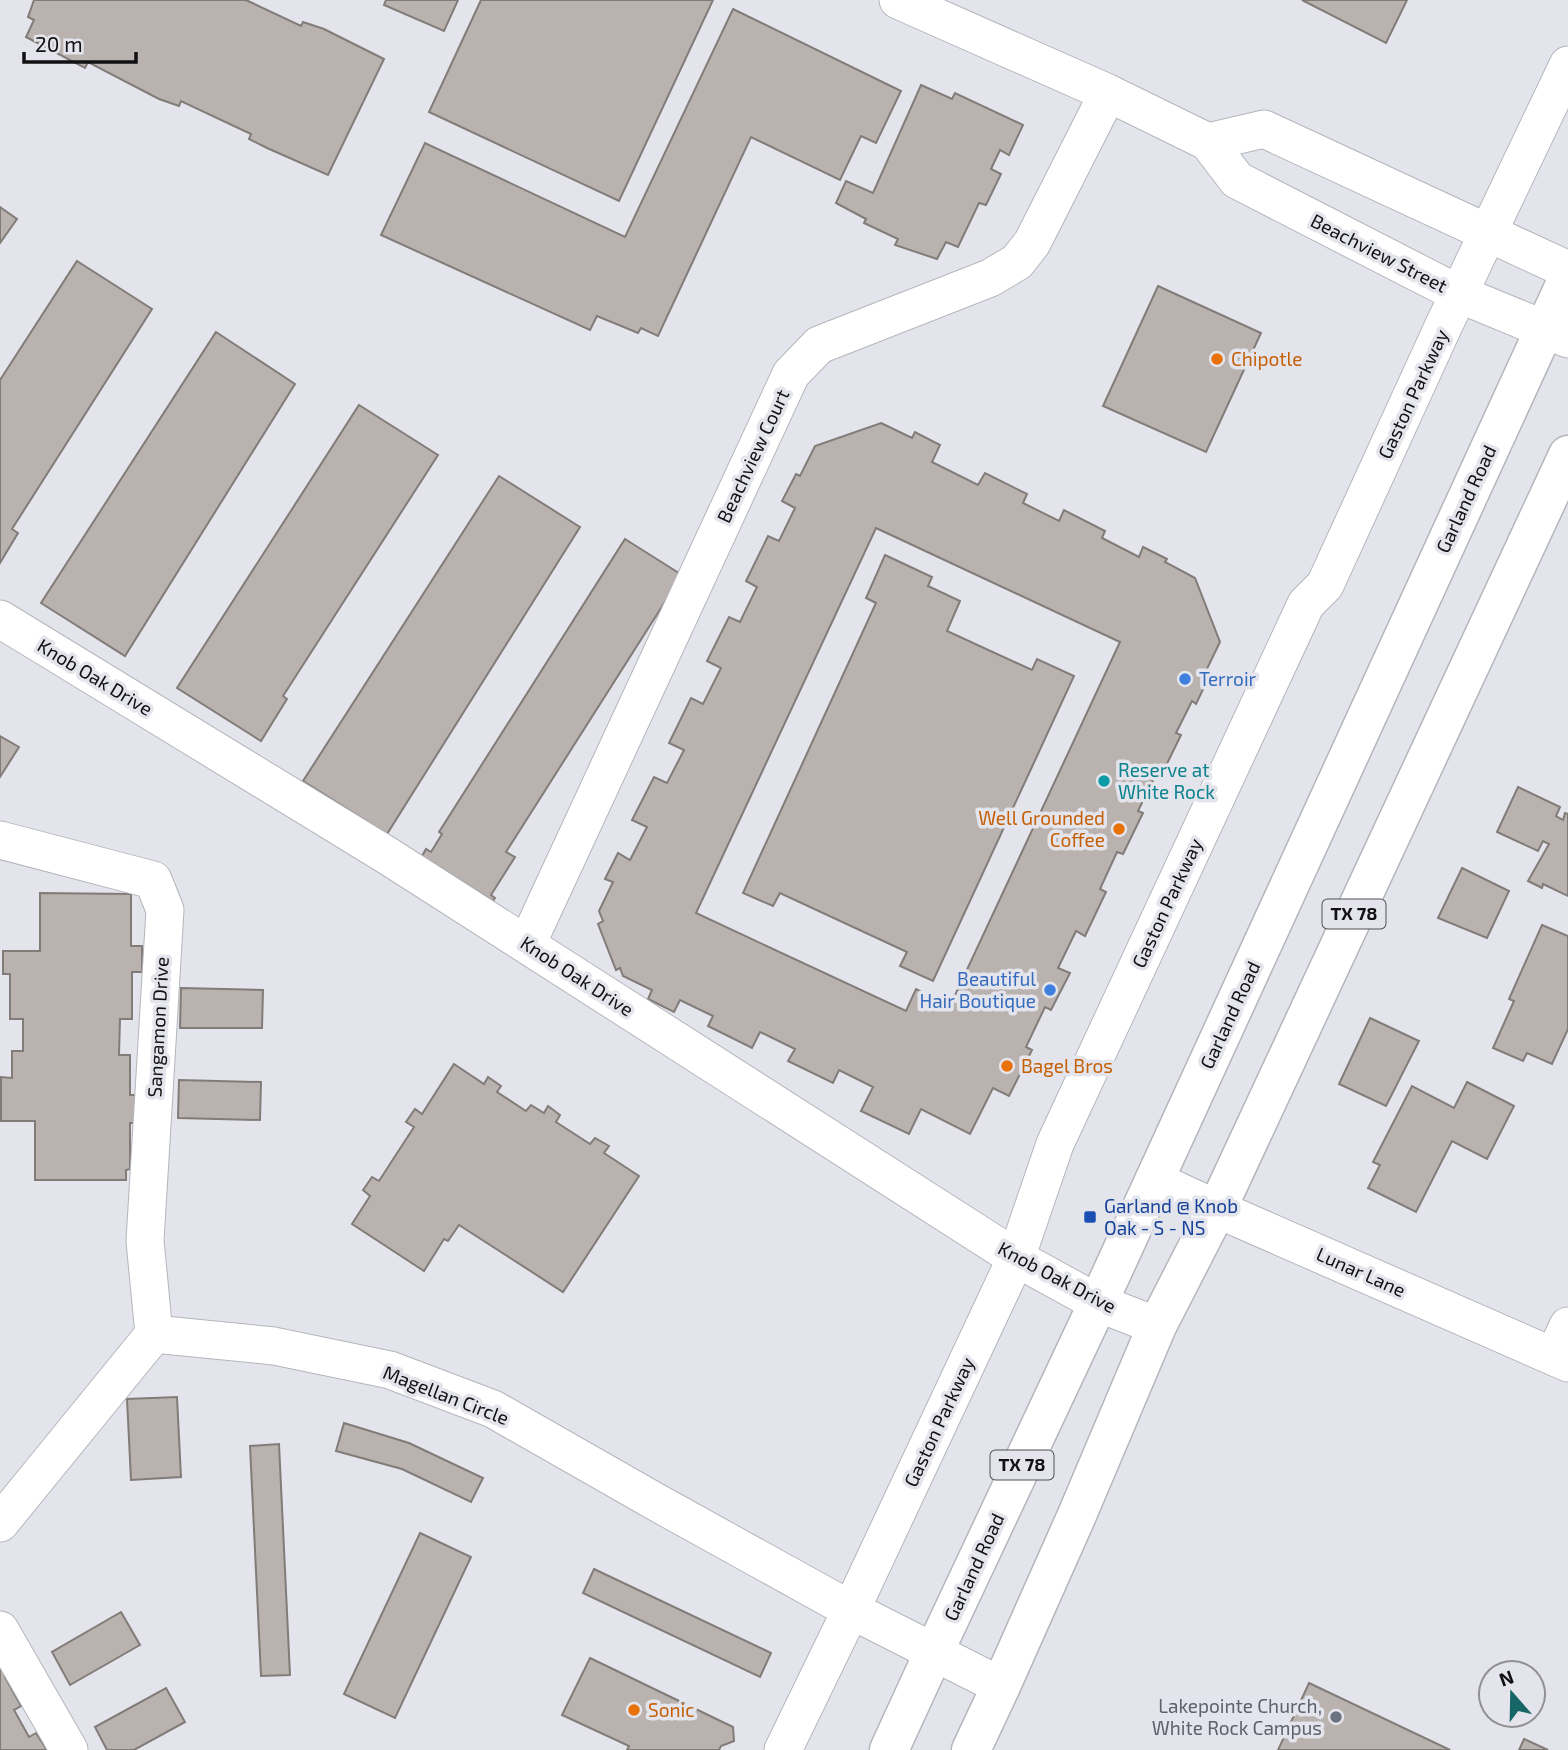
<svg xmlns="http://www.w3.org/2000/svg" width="1568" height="1750" font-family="'Exo 2',sans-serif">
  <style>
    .building { fill: #b9b2af; stroke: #827c79; stroke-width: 2; fill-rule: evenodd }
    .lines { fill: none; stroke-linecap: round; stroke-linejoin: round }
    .minor-casing { stroke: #b4b6bc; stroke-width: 39 }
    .primary-casing { stroke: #b4b6bc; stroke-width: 41 }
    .minor { stroke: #fff; stroke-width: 37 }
    .primary { stroke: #fff; stroke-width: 38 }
    .food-dot { fill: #e8710a; stroke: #e4e5ec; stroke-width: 2.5 }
    .shop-dot { fill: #3f7fe0; stroke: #e4e5ec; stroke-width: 2.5 }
    .culture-dot { fill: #0f9aa8; stroke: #e4e5ec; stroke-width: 2.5 }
    .transit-dot { fill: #1a4fb4; stroke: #e4e5ec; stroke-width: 2.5 }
    .worship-dot { fill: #6b7280; stroke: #e4e5ec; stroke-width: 2.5 }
    .labels { text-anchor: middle; stroke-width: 7; stroke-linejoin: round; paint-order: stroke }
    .shield { fill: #e4e5ec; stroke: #505154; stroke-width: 2 }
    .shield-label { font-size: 18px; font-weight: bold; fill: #111113 }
    .street-label { font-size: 19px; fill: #111113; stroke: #e4e5ec }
    .food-label { font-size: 19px; fill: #c56008; stroke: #e4e5ec; text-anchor: start }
    .shop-label { font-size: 19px; fill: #366cbe; stroke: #e4e5ec; text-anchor: start }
    .culture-label { font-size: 19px; fill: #0d838f; stroke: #e4e5ec; text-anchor: start }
    .transit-label { font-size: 19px; fill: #164399; stroke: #e4e5ec; text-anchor: start }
    .worship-label { font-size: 19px; fill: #5b616d; stroke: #e4e5ec; text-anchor: end }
  </style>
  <rect width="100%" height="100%" fill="#e4e5ec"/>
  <g class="building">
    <path d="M34,0h212l55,26 2,-4 21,7 60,30 -56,116 -61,-27 -18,-9 2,-5 -70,-33 -2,5 -20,-7 -71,-37 -3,6 -59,-31 8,-17 -6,-3z"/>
    <path d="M386,0h72l-14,31 -60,-26z"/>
    <path d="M481,0h232l-94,201 -190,-89z"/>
    <path d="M1302,0h105l-21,43z"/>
    <path d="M733,9l168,82 -25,52 -15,-7 -21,44 -89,-43 -93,199 -17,-8 -3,5 -41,-17 -7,14 -209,-95 44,-92 200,94z"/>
    <path d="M921,85l31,14 3,-6 68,32 -14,30 -9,-5 -9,19 10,5 -15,31 -7,-2 -21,44 -12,-5 -9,17 -42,-14 3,-6 -34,-16 2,-4 -30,-16 10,-22 27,12z"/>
    <path d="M0,207l17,12 -17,24z"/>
    <path d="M77,261l75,48 -140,220 6,4 -18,30v-183z"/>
    <path d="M1158,286l103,47 -55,119 -103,-46z"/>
    <path d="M216,332l79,52 -170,272 -84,-53z"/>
    <path d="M359,405l79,50 -155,241 4,3 -26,42 -84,-53z"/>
    <path d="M881,423l31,15 3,-6 25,13 -8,17 46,23 7,-12 42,21 -4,9 36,18 5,-11 41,21 -3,7 37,19 4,-10 24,12 -2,3 30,16 25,64 -16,33 5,2 -13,27 -4,-3 -16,32 5,2 -21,43 -5,-2 -17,35 5,2 -20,41 -6,-2 -17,37 6,3 -21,44 -9,-5 -18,37 12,5 -19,37 -6,-3 -19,40 6,3 -23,46 -16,-8 -23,46 -49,-25 -12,25 -48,-23 12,-24 -34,-17 -6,13 -45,-22 7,-12 -35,-17 -8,16 -44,-22 5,-10 -33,-16 -6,12 -26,-13 4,-9 -29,-14 -3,-8 -4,2 -18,-46 5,-3 -4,-10 14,-29 -8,-3 13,-26 12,7 17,-33 -15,-7 22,-43 13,6 17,-33 -15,-7 22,-45 12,6 18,-36 -14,-7 22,-44 11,5 17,-35 -11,-6 22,-45 11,5 16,-33 -13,-7 14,-27 4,2 15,-30zM876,528l244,114 -170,364 -34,-17 -10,22 -210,-98z"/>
    <path d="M499,476l81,51 -193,307 -84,-53z"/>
    <path d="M625,539l57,36 -176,277 9,5 -24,38 4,3 -2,3 -71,-45 4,-7 5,3 11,-18 -3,-2z"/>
    <path d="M885,555l47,22 -4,9 32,15 -13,30 85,39 5,-11 37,17 -141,305 -33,-15 7,-14 -127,-59 -7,13 -30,-13 133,-290 -10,-5z"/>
    <path d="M0,736l19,11 -19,30z"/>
    <path d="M1518,787l42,20 -4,9 7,4 2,-7 3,1v82l-25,-12 -1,4 -14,-7 21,-37 -6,-3 -5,10 -41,-19z"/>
    <path d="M1462,868l47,23 -22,47 -49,-20z"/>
    <path d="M40,893l91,1v52h11v26h-10v47h-12l-1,36h11v40h10v28h-10v46l-4,1v10h-91v-59h-34v-44l11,1v-27h11v-32h-13v-45h-7v-23h37z"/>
    <path d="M1542,925l26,11v93l-16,35 -25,-11 -4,8 -30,-13 21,-47 -5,-2z"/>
    <path d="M181,988l82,2 -1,38h-82z"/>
    <path d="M1370,1018l49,23 -33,65 -47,-22z"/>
    <path d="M454,1064l30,20 4,-7 13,9 -4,6 29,19 5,-6 13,8 4,-7 12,9 -4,7 34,22 5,-6 14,8 -5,7 35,23 -76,116 -104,-67 -11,16 -4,-2 -20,32 -72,-47 18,-28 -7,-6 9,-13 7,4 35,-54 -8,-5 9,-13 7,5z"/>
    <path d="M179,1080l82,2 -1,38 -82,-2z"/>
    <path d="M1467,1082l47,24 -27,53 -35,-18 -36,71 -48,-24 12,-23 -7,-3 39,-76 42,22z"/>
    <path d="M177,1397l4,80 -50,3 -4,-81z"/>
    <path d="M344,1423l65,20 74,35 -12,24 -69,-33 -66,-18z"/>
    <path d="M279,1444l11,231 -29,1 -11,-230z"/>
    <path d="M420,1533l51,24 -76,161 -51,-24z"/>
    <path d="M594,1569l177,84 -11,24 -177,-84z"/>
    <path d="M121,1612l19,33 -70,40 -18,-33z"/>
    <path d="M0,1648l9,27 -4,2 16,29 -7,4 15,27 7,-4 11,17h-47z"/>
    <path d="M590,1658l143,69 1,14 -13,5 -2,4h-92l2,-4 -67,-31z"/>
    <path d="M1309,1683l141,67h-172z"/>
    <path d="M166,1688l19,34 -51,28h-27l-12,-23z"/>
    <path d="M1524,1739l24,11h-29z"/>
  </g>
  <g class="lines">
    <g class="minor-casing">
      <g id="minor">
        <path d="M898,0l210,93 100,49 29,38 222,114 109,45"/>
        <path d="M1208,142l56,-13 304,141"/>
        <path d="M0,619l388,237 628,402 82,45 59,23"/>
        <path d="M0,840l153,40 12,30 -20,331 9,93"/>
        <path d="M527,944l264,-570 28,-29 171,-67 27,-16 15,-19 76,-150"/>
        <path d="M1154,1180l63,29 351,154"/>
        <path d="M1554,1356l14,-30"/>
        <path d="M0,1523l154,-189 120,12 116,24 103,39 163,93 195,108 150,76"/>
        <path d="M0,1630l69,120"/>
        <path d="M783,1750l68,-140 165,-352 39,-114 251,-540 19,-19 118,-258 125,-262"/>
      </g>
    </g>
    <g class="primary-casing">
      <g id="primary">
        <path d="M889,1750l45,-98 164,-349 470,-1025"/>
        <path d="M971,1750l30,-64 76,-171 80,-189 60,-117 351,-754"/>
      </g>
    </g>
    <use href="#minor" class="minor"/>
    <use href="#primary" class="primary"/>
  </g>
  <g class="food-dot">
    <circle cx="1217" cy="359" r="7"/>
    <circle cx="1119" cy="829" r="7"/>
    <circle cx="1007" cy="1066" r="7"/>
    <circle cx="634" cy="1710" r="7"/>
  </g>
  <g class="shop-dot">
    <circle cx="1185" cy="679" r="7"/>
    <circle cx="1050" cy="990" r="7"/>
  </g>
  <circle class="culture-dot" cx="1104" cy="781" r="7"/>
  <rect class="transit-dot" x="1083" y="1210" width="14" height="14" rx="3.5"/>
  <circle class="worship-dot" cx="1336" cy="1717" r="7"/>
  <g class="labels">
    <g class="shield">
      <rect x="1322.5" y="899.5" width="63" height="29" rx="5"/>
      <rect x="990.5" y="1450.5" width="63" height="29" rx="5"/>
    </g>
    <g class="shield-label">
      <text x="1354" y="920">TX 78</text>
      <text x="1022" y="1471">TX 78</text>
    </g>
    <g class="street-label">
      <text transform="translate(1379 253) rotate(27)" y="7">Beachview Street</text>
      <text transform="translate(1413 394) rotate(-65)" y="7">Gaston Parkway</text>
      <text transform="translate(753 456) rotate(-65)" y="7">Beachview Court</text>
      <text transform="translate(1466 499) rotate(-65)" y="7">Garland Road</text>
      <text transform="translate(95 677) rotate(31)" y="7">Knob Oak Drive</text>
      <text transform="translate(1167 903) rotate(-65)" y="7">Gaston Parkway</text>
      <text transform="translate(577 976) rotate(33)" y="7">Knob Oak Drive</text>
      <text transform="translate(1230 1015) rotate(-65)" y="7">Garland Road</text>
      <text transform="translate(158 1027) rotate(-87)" y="7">Sangamon Drive</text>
      <text transform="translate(1361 1272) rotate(24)" y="7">Lunar Lane</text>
      <text transform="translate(1057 1277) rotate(28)" y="7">Knob Oak Drive</text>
      <text transform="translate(446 1395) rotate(21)" y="7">Magellan Circle</text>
      <text transform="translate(939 1422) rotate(-65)" y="7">Gaston Parkway</text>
      <text transform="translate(974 1567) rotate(-65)" y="7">Garland Road</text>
    </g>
    <g class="food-label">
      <text x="1231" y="366">Chipotle</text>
      <text x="1105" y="825" text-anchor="end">Well Grounded<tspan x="1105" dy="22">Coffee</tspan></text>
      <text x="1021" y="1073">Bagel Bros</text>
      <text x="648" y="1717">Sonic</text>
    </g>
    <g class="shop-label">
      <text x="1199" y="686">Terroir</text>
      <text x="1036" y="986" text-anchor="end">Beautiful<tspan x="1036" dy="22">Hair Boutique</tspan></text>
    </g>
    <g class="culture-label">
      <text x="1118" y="777">Reserve at<tspan x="1118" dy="22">White Rock</tspan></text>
    </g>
    <g class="transit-label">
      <text x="1104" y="1213">Garland @ Knob<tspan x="1104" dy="22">Oak - S - NS</tspan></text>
    </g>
    <g class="worship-label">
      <text x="1322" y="1713">Lakepointe Church,<tspan x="1322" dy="22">White Rock Campus</tspan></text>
    </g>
  </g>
  <g transform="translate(1512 1694) rotate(340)"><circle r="33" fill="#e4e5ec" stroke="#909095" stroke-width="2"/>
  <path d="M0-5L12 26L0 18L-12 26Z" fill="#176667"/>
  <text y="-10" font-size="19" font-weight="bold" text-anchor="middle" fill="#111113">N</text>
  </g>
  <path d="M24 52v10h112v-10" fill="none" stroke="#111113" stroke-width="3.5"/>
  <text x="35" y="52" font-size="21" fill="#111113" stroke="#e4e5ec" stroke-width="5" paint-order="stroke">20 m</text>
</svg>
